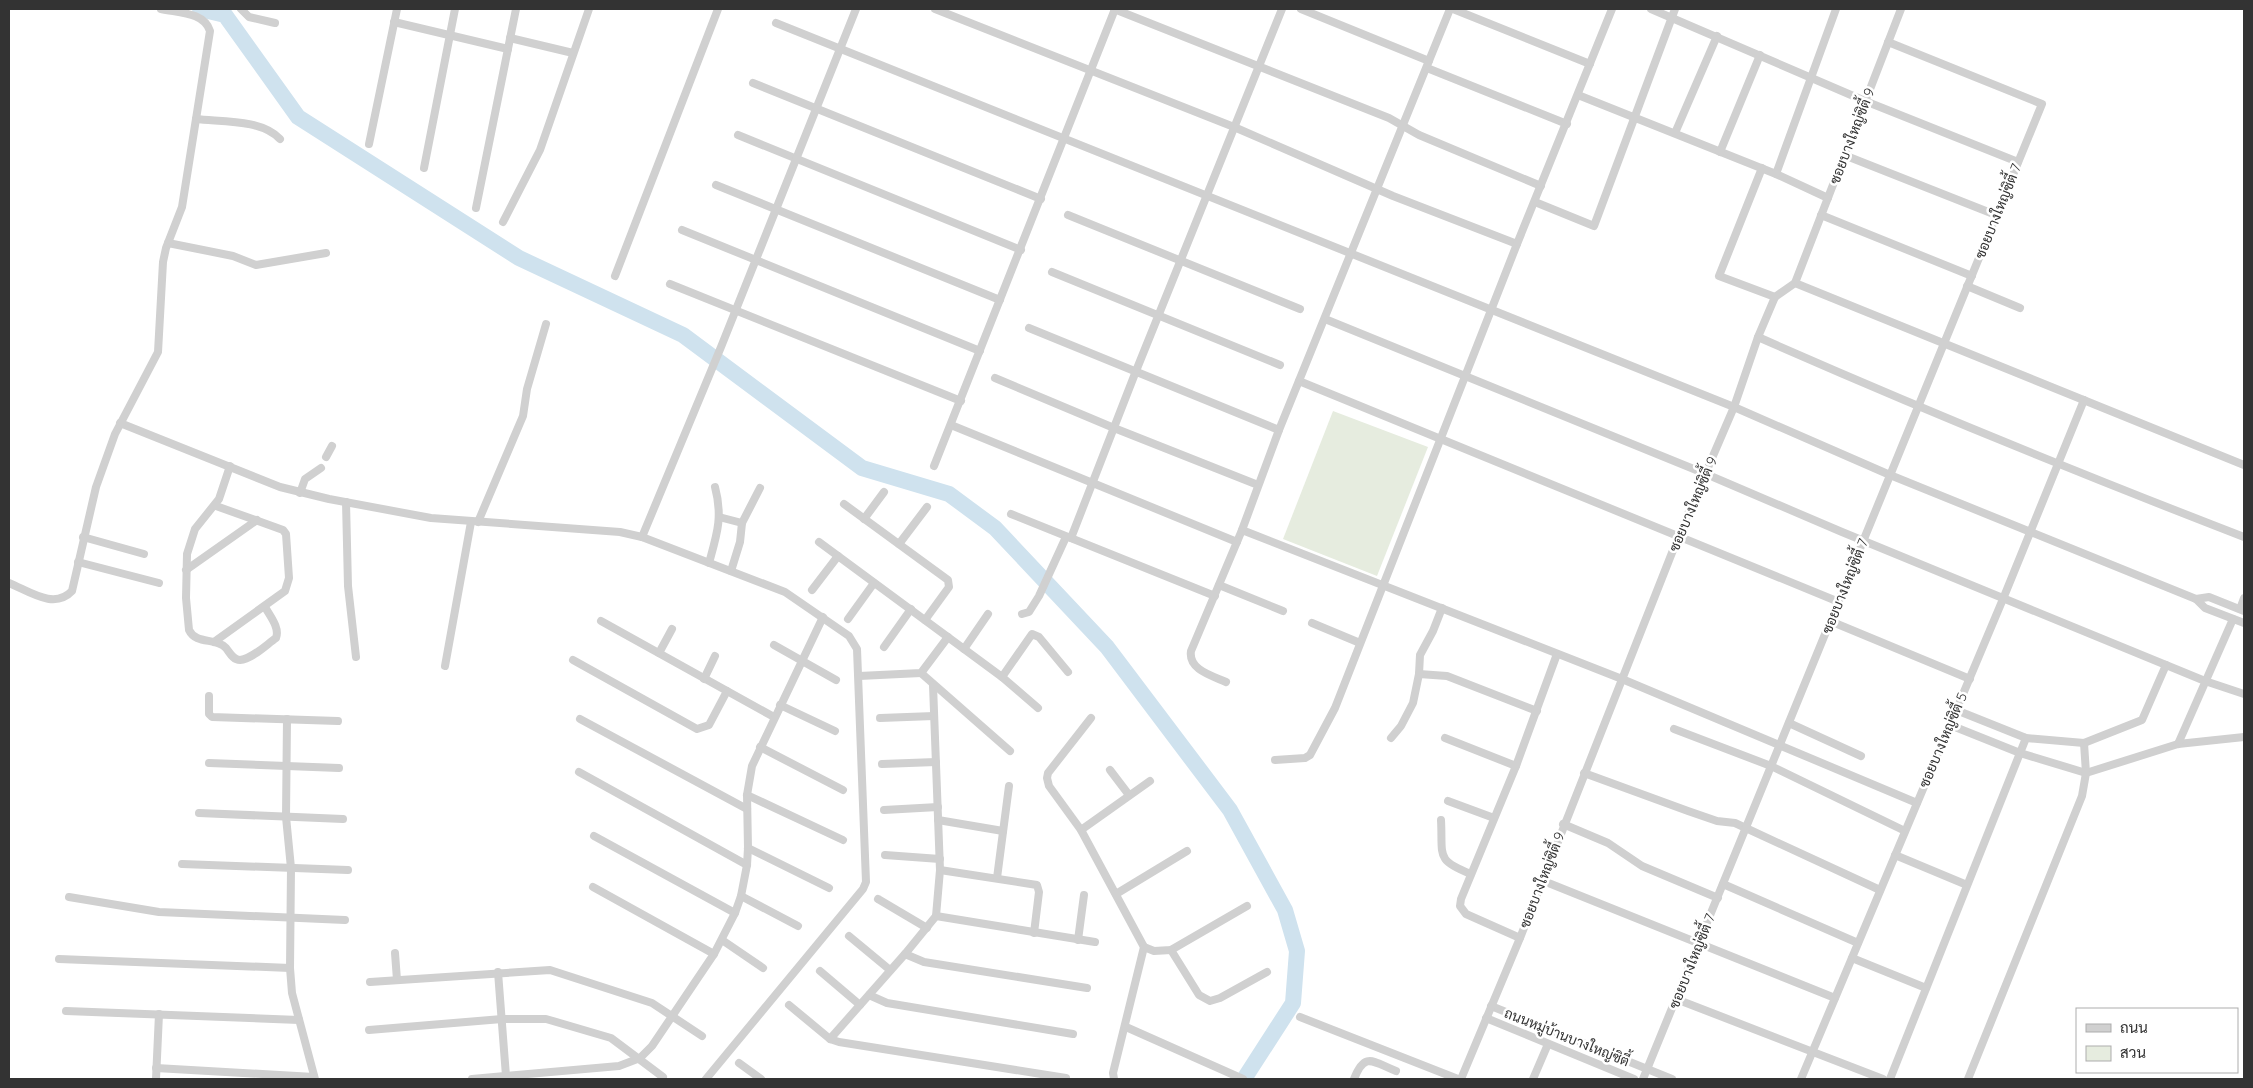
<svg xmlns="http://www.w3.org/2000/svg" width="2253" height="1088" font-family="Quicksand,Sarabun,sans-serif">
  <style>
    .green { fill: #e6ecdf }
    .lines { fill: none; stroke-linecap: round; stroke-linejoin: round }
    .river { stroke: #cfe2ee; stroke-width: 16 }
    .street { stroke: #d0d0d0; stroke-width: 8 }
    .labels { text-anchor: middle; stroke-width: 5; stroke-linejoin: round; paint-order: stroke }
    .street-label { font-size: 14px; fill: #333; stroke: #fff }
  </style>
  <rect width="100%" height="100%" fill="#fff"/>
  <path class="green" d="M1333,411l95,36 -51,129 -94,-37z"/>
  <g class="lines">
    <path class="river" d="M200,9l25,6 73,102 221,141 164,77 179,133 87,26 46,34 112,119 123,163 55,100 12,41 -4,52 -49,76"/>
    <g class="street">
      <path d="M241,9l8,8 26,6"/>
      <path d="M935,9l299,118 159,69 124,48"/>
      <path d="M1114,9l275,109 30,17 122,51"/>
      <path d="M1301,9l128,52"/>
      <path d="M1453,9l137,55"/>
      <path d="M1651,9l214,92 153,61"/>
      <path d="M394,22l114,27"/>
      <path d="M776,23l958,384 156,68 306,124 9,9 39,15"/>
      <path d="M510,38l63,15"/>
      <path d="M1427,68l140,56"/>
      <path d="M753,83l288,116"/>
      <path d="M1578,95l198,79 52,24"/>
      <path d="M196,119c26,3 65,0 84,20"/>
      <path d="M1675,133l42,-97"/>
      <path d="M738,135l283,115"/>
      <path d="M369,144l28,-135"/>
      <path d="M1720,152l40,-97"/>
      <path d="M1844,155l152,60"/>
      <path d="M424,168l31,-159"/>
      <path d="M1762,168l-43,108 56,21"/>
      <path d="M1776,174l60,-165"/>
      <path d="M716,185l284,115"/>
      <path d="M1535,202l59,24 81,-217"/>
      <path d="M476,208l40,-199"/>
      <path d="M1068,215l232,94"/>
      <path d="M1821,215l151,61"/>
      <path d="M503,222l37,-72 49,-141"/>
      <path d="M682,230l298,121"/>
      <path d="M168,243l65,13 23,9 70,-12"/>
      <path d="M1052,272l228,93"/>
      <path d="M615,276l103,-267"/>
      <path d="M1795,283l449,182"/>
      <path d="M670,284l291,117"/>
      <path d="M1967,286l53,22"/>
      <path d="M1325,319l381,155 136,58 363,149 39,13"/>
      <path d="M1029,328l250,102"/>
      <path d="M1758,337c161,71 323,137 486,200"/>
      <path d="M995,378l119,50 144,57"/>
      <path d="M1299,381l540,221"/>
      <path d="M120,423l160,64 49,12 102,19 189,14 22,5 143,55 64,44 8,13 9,233 -3,7 -157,190"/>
      <path d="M951,425l286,117"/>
      <path d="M326,457l6,-11"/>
      <path d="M230,466l-11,33 -24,30 -8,25 -1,44 3,32c7,15 27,7 37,18 4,5 7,12 14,12 12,-1 26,-15 36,-22 4,-10 -6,-22 -11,-31"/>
      <path d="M934,466l181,-457"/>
      <path d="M300,493l5,-14 16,-11"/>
      <path d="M346,502l2,84 8,71"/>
      <path d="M844,504l104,76 1,7 -24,33"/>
      <path d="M1011,514l204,82"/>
      <path d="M719,517l23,6"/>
      <path d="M864,519l20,-27"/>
      <path d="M478,522l45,-106 4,-27 19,-65"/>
      <path d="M1242,530l380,149 295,124"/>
      <path d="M83,537l61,17"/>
      <path d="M642,537l79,-190 135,-338"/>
      <path d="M1071,538l65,-167 146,-362"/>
      <path d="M819,542l183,135 36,31"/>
      <path d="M899,544l28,-37"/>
      <path d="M78,562l81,21"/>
      <path d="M709,563c8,-29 14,-46 6,-76"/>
      <path d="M186,570l71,-50"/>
      <path d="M731,571l9,-29 2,-19 18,-35"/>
      <path d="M9,583c20,8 45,27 63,8l24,-104 19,-53 43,-82 5,-90 3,-14 16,-41 28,-176c-6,-19 -31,-18 -49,-22"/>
      <path d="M1219,585l64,26"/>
      <path d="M812,590l26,-34"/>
      <path d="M2196,599l13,-2 35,14"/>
      <path d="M2240,609l4,-11"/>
      <path d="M1022,614l7,-2 10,-16 27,-59"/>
      <path d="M848,619l26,-36"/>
      <path d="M601,621l173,96"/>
      <path d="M1830,621l140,58"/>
      <path d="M1312,623l48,20"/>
      <path d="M214,642l71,-51 4,-13 -3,-44 -3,-4 -67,-24"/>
      <path d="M774,645l62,35"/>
      <path d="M884,647l27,-38"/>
      <path d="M964,649l24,-35"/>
      <path d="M659,653l13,-24"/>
      <path d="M573,660l124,69 12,-4 18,-34"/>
      <path d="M445,666l26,-144"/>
      <path d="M921,673l89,78"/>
      <path d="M1419,674l28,2 90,35"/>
      <path d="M859,676l62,-3 27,-36"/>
      <path d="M1002,677l30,-43 7,3 29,35"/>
      <path d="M704,679l11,-23"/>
      <path d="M1226,682c-13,-6 -38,-12 -35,-31l51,-121 37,-100 171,-421"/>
      <path d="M209,696v18l3,3 126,4"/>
      <path d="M780,705l55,26"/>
      <path d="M1956,710l70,28 58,5 58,-23 24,-55"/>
      <path d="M880,718l54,-2"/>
      <path d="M1091,718l-43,55 -1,5 2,8 32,44 63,117 -31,126 1,6"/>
      <path d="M287,719l-1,98 5,51 -1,100 2,25 23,86"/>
      <path d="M580,719l167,90"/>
      <path d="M1789,723l72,33"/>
      <path d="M1950,725l70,28 66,20 92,-29 66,-7"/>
      <path d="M1674,729l97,37 134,65"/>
      <path d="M1391,738l10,-12 12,-23 6,-29 1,-19 13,-24 9,-23"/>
      <path d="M1445,738l71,28"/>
      <path d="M2178,744l55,-125"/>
      <path d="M760,747l83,43"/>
      <path d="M1275,760l30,-2 5,-3 25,-47 182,-464 95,-235"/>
      <path d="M209,763l130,5"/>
      <path d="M882,764l54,-2"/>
      <path d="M1110,770l19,25"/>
      <path d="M579,772l168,93"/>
      <path d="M1584,773l104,38 29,10 18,2 145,67"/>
      <path d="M747,795l96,45"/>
      <path d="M1448,801l46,17"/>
      <path d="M884,810l54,-3"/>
      <path d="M199,813l144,6"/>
      <path d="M938,820l65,11"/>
      <path d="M1441,820c2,36 -6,40 30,54"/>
      <path d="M1563,824l45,19 34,23 76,32"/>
      <path d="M1081,830l69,-49"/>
      <path d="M594,836l141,77"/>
      <path d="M748,848l81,40"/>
      <path d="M885,855l55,4"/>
      <path d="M1895,855l72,30"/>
      <path d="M182,864l166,6"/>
      <path d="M940,870l97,15 2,7 -5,41"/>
      <path d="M997,878l12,-92"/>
      <path d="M1541,880l294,118"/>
      <path d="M1723,884l135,59"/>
      <path d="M593,887l121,67"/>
      <path d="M1116,894l71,-43"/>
      <path d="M741,896l57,30"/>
      <path d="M69,897l90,15 186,8"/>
      <path d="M878,899l49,29"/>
      <path d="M936,916l159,26"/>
      <path d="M849,936l41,34"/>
      <path d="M1520,938l-54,-24 -6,-8 1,-7 55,-133 41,-112"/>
      <path d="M722,940l41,28"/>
      <path d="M1078,940l6,-45"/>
      <path d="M1144,947l10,4 17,-1 76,-44"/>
      <path d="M1171,950l28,45 11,6 10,-3 47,-26"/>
      <path d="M395,953l2,27"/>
      <path d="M905,954l19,8 163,26"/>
      <path d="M1852,958l74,30"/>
      <path d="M59,959l231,9"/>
      <path d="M820,971l40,34"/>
      <path d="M498,972l8,104"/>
      <path d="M370,982l180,-12 102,33 50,33"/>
      <path d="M869,995l18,8 186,31"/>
      <path d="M1676,999l207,80"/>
      <path d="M789,1005l41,34 9,3 227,36"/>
      <path d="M1491,1006l181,73"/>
      <path d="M66,1011l233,9"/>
      <path d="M1300,1017l158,62"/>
      <path d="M1486,1018l148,61"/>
      <path d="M1126,1027l117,52"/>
      <path d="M369,1030l133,-11h44l65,19 52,39"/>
      <path d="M830,1039l75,-85 31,-38 4,-46 -7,-185"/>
      <path d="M739,1063l22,16"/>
      <path d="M156,1068l158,9"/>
      <path d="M156,1079l3,-65"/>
      <path d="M472,1079l147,-13 21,-8 12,-12 62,-92 21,-41 6,-17 6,-31 1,-17 -1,-53 5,-29 71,-149"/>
      <path d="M1354,1079c11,-28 19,-17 42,-8"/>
      <path d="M1461,1079l59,-141 159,-403 55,-128 24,-70 17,-40 20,-14 106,-274"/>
      <path d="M1533,1079l15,-35"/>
      <path d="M1643,1079l399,-975 -154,-62"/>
      <path d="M1801,1079l202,-480 81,-199"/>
      <path d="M1890,1079l136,-341"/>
      <path d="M1968,1079l114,-283 4,-23 -2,-30"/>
    </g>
  </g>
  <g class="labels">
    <g class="street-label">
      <text transform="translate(1852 136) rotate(-69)" y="5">ซอยบางใหญ่ซิตี้ 9</text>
      <text transform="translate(1998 211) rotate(-68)" y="5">ซอยบางใหญ่ซิตี้ 7</text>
      <text transform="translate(1693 504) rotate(-67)" y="5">ซอยบางใหญ่ซิตี้ 9</text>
      <text transform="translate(1845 586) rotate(-68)" y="5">ซอยบางใหญ่ซิตี้ 7</text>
      <text transform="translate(1943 740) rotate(-67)" y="5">ซอยบางใหญ่ซิตี้ 5</text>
      <text transform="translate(1542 880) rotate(-69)" y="5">ซอยบางใหญ่ซิตี้ 9</text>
      <text transform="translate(1692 961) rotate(-68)" y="5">ซอยบางใหญ่ซิตี้ 7</text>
      <text transform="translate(1567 1037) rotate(22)" y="5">ถนนหมู่บ้านบางใหญ่ซิตี้</text>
    </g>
  </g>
  <rect width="2253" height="1088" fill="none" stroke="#333333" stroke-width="20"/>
  <rect x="2076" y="1008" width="162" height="65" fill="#ffffff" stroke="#adadad"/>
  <rect x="2086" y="1024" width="25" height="8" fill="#d0d0d0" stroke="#adadad"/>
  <text x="2120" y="1033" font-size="15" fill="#333333">ถนน</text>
  <rect x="2086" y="1046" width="25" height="15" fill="#e6ecdf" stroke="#adadad"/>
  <text x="2120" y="1058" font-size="15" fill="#333333">สวน</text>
</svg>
